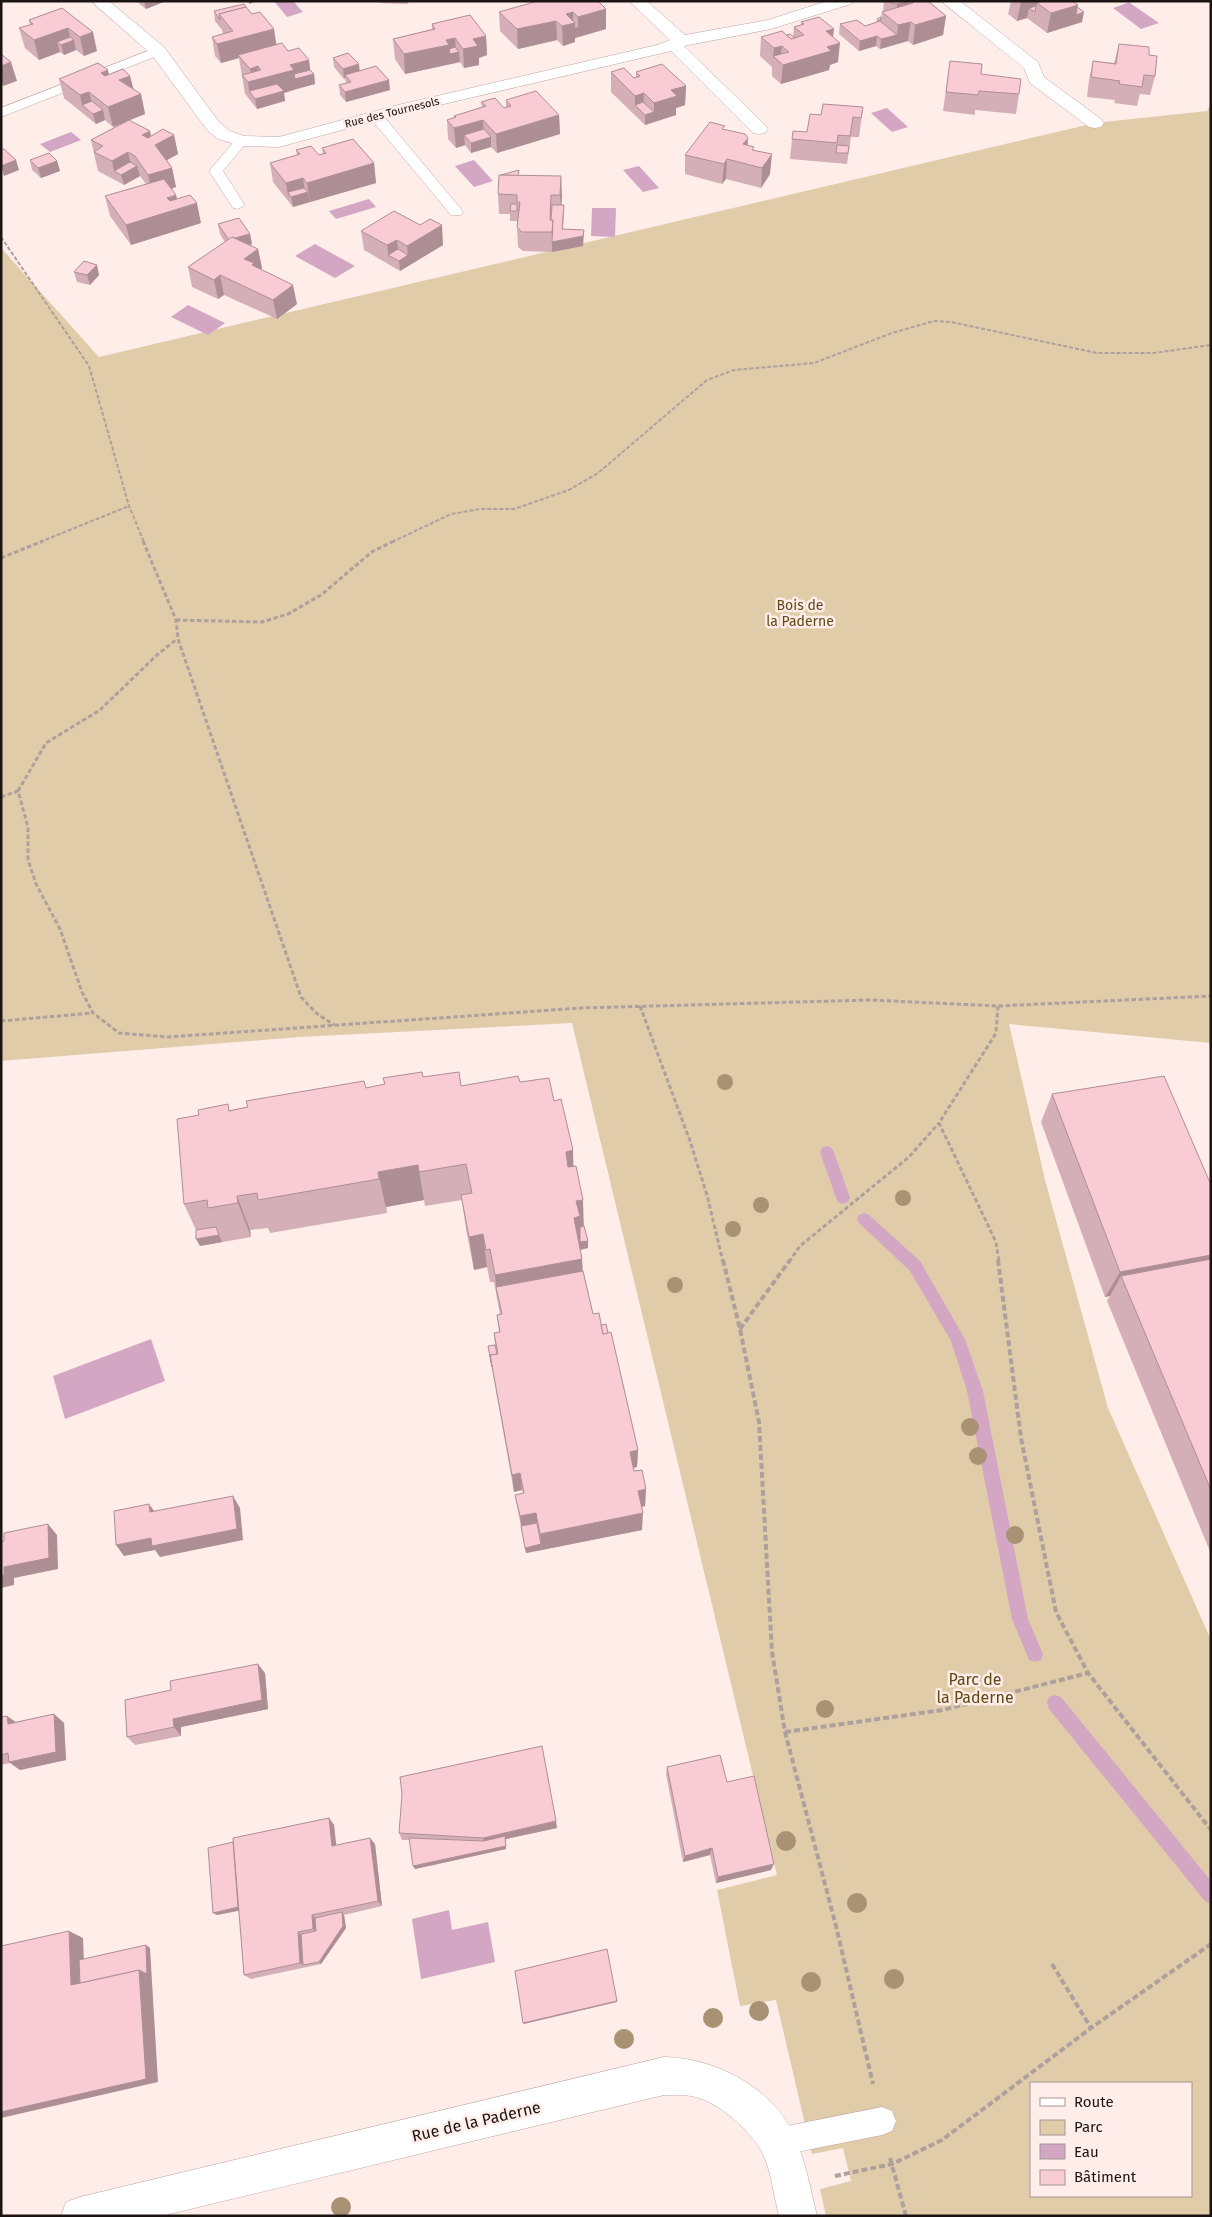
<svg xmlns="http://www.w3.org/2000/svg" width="1212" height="2217" font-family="'Fira Sans',sans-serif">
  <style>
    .green { fill: #e1ccaa; fill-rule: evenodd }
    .water { fill: #d3a7c4 }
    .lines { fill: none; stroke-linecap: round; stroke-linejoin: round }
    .stream { fill: #d3a7c4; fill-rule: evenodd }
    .service-casing { stroke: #bba7a3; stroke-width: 1 }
    .minor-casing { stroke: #bba7a3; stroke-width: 1 }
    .path-far2 { stroke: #aea09d; stroke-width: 2; stroke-dasharray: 4 2; stroke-linecap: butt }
    .path-far1 { stroke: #aea09d; stroke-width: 3; stroke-dasharray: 4.5 2.5; stroke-linecap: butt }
    .path { stroke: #aea09d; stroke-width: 4; stroke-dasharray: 6 3; stroke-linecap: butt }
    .service { fill: #fff; fill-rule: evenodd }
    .minor { fill: #fff; fill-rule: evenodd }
    .tree { fill: #a89273 }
    .wall { fill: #d5afb7 }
    .shaded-wall { fill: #ae8e95 }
    .building { fill: #f8cbd5; stroke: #ae8e95 }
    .labels { text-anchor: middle; stroke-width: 5; stroke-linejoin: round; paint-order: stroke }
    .far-street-label { font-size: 11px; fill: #1b1412; stroke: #ffedea }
    .park-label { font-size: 14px; fill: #614712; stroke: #ffedea }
    .near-park-label { font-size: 16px; fill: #614712; stroke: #ffedea }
    .near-street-label { font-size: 16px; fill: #1b1412; stroke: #ffedea }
  </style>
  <rect width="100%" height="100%" fill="#ffedea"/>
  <path class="green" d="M1211,103v940l-202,-19 36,156 63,228 103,232v576h-385l-6,-27 31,-8 -8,-33 -31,6 -36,-154 -36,6 -23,-116 60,-15 -205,-852 -272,14 -299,24v-813l98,109 996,-234 112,-12zM1031,2083h160v113h-160z"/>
  <g class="water">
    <path d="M274,1h19l10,11 -16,5z"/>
    <path d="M1130,2v1l29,20 -18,6 -28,-21z"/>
    <path d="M887,108l21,19 -16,5 -21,-19z"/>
    <path d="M71,132l10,8 -31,12 -10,-8z"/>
    <path d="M474,160l19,21 -19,6 -19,-21z"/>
    <path d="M639,166l20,22 -16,4 -20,-22z"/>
    <path d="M369,199l7,8 -40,12 -7,-8z"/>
    <path d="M592,208h24l-1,29 -24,-1z"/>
    <path d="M315,244l40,22 -20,12 -40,-22z"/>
    <path d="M188,305l37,18 -17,12 -37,-18z"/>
    <path d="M151,1339l14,42 -100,38 -12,-43z"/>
    <path d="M449,1910l3,20 36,-8 7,40 -74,17 -9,-60z"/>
  </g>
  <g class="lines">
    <g class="stream">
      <path d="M827,1146l5,2 2,4 16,46 -2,4 -5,2 -5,-2 -2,-4 -16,-46 2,-4z"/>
      <path d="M864,1213l5,2 51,46 45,78 18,52 45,228 15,35 -2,6 -6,2 -6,-2 -17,-41 -45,-228 -16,-50 -41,-70 -51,-48 -2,-4 2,-4z"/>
      <path d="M1055,1695l6,2 150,184v23l-6,-3 -156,-192 -2,-6 2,-6z"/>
    </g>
    <g class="service-casing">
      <g id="service">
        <path d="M158,47l4,1 2,3 -2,3 -161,63v-9z"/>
        <path d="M376,112l5,1 80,96 2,3 -2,3h-10l-80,-96 -1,-3z"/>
        <path d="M242,137l6,4 -25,30 22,34 -7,4 -5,-1 -24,-37 28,-33z"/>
        <path d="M882,2107l10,4 4,10 -4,10 -10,4 -105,21 -10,-4 -4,-10 4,-10 10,-4z"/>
      </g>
    </g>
    <g class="minor-casing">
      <g id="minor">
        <path d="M91,1h18l55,46 55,75 11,9 14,5 35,1 119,-32 259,-60 13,-5 -41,-39h18l38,34 83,-15 59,-19h26l-2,3 -80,25 -87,17 81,79 3,4 -3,4 -6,1 -6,-1 -82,-82 -270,63 -122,33 -37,-1 -24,-7 -11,-9 -55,-75z"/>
        <path d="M941,1h19l78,61 6,15 57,42 3,4 -3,4 -6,1 -6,-1 -59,-44 -6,-15z"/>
        <path d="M664,2057c50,1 104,28 128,74 13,27 18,56 25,85h-38c-5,-19 -7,-39 -14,-57 -8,-23 -43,-54 -66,-61 -11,-4 -24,-3 -35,-3l-503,121h-100l5,-14 14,-5z"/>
      </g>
    </g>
    <g class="path-far2">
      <path d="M1,237l88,129 40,140 15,36"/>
      <path d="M40,542l89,-36"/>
      <path d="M392,542l59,-28 29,-5h34l55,-19 29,-17 109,-93 27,-10 80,-7 78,-30 42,-12 17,1 146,31h57l57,-8"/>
    </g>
    <g class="path-far1">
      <path d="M143,541l33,79 2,19 123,358 15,16 18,12"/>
      <path d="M1,558l42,-17"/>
      <path d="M176,620l86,2 26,-8 33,-19 52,-44 21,-10"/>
      <path d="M18,791l28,-48 54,-33 57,-55 20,-16"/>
      <path d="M1,797l17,-6 10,36v33l8,24 24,45 22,63 11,21 26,20 49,4 413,-29 289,-8 128,6 213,-10"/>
      <path d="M640,1006l50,135 17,54 16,67"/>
      <path d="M998,1006l-2,27 -57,90 57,119 3,20"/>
      <path d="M1,1021l92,-8"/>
      <path d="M789,1262l11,-16 109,-89 30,-34"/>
    </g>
    <g class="path">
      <path d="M723,1260l17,69 19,93 13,230 13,80 51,194 37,158"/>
      <path d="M998,1260l23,178 35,174 32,61 123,157"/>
      <path d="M740,1329l50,-69"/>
      <path d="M785,1732l158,-22 145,-37"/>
      <path d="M1052,1964l39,64"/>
      <path d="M890,2158l16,58"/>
      <path d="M835,2176l57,-12 50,-24 149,-112 120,-84"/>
    </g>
    <use href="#service" class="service"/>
    <use href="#minor" class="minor"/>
  </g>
  <g class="tree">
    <circle cx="725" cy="1082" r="8"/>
    <circle cx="903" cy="1198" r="8"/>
    <circle cx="761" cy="1205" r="8"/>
    <circle cx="733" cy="1229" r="8"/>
    <circle cx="675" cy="1285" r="8"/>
    <circle cx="970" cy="1427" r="9"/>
    <circle cx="978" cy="1456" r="9"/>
    <circle cx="1015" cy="1535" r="9"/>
    <circle cx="825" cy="1709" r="9"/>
    <circle cx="786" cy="1841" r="10"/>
    <circle cx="857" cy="1903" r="10"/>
    <circle cx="894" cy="1979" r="10"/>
    <circle cx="811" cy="1982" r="10"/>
    <circle cx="759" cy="2011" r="10"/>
    <circle cx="713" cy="2018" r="10"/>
    <circle cx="624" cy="2039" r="10"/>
    <circle cx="341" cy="2207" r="10"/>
  </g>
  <g class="wall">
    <path d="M136,1h30l-20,8z"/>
    <path d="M379,1h30l-1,3 -29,-1z"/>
    <path d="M598,1l8,28 -31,9v4l-12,4 -6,-6 -39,9 -18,-18 -1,-19z"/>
    <path d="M884,1h44l18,15 -3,19 -30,10 -5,-4 -28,8 -4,-3 -17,5 -20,-17 1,-10 25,2 11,-3 1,-4 4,-2 1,-5h1z"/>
    <path d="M1011,1h61l5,6 5,15 -35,11 -20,-15 -10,3 -9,-7z"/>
    <path d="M62,8l35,43 -13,5 -8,-6 -12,5 -4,-3 -21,8 -14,-12 -6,-20 11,-3 -1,-5z"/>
    <path d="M214,11l74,40 22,19 4,4 1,10 -31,9 1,8 -28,8 -12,-15 -6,-36 -18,5 -6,-7 -3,-19 11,-3 -1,-4 -7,-9z"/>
    <path d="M801,22l32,15 5,25 -8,3 -1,5 -48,14 -9,-8v-9l-12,-11 1,-19 26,-2 6,2 1,-10 7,-2z"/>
    <path d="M432,24l54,12 1,19 -8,3v7l-15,3 -4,-6 -55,12 -10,-15 -2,-20 39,-10z"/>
    <path d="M1119,44l30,11 6,21 -5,19 -10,-1 -3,12 -23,-3 1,-3 -28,-3 2,-17 4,-19 21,2z"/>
    <path d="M333,58l27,13 30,19 -44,12 -6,-7 -1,-10 7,-2 -1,-5 -1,1 -10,-12z"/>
    <path d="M950,61l31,13 38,20 -3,20 -41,-4v5l-32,-4z"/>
    <path d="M611,72l23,6 2,-1v-5l50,14 -1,19 -9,3v7l-31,10 -34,-33z"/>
    <path d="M109,75l21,1 3,13 8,5 4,20 -16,6 22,16 23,-1 4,19 -11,6 5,8 4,19 -4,2 4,6 1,4 24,24 -70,22 -21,-29 -5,-20 41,-12 -6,-8 -16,9 -26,-14 -7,-31 33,-18 -11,5 -8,-7 -9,4 -32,-26 -5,-19z"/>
    <path d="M506,100l53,15 1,19 -63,19 -6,-6 -20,6 -6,-8 -9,3 -8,-9 -1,-19 7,-2v-2l28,-9 -1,-5 23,6 2,-1z"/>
    <path d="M863,107l-4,30h-8l-4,27 -57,-5 2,-20 15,-7 14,-17z"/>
    <path d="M725,129l29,21 16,24 -9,14 -35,-9 -4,5 -37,-10v-19z"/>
    <path d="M322,148l52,15 2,20 -83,24 -20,-25 -3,-19 27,-8 -1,-5 23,5 4,-1z"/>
    <path d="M30,160l27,1 3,10 -19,7 -9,-8z"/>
    <path d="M519,176h42v29l3,10 -1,14 21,1 -1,16 -31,6 -29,-1 -5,-4 -1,-20 1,-6h-8v-7h-11l-1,-20z"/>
    <path d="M218,224l32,10 2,10 -2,1 8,4 4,19 -1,1 36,35 -20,15 -53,-24 -6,4 -26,-12 -4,-20 37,-25 -5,-8z"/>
    <path d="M361,231l82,14 -43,26 -36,-21z"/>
    <path d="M74,272l25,3 -9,10 -13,-3z"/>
    <path d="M423,1077l38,9 59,-4 34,19 19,65 15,82 -8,2 2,9 1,12 10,43 8,11 37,125 -1,17 -4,1 1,3 12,18 -1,17 -4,1 1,23 -116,23 -8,-42 -3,-16 8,-2 -1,-3 -8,2 -26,-146 7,-1 -1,-12 5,-1 -2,-17h3l-6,-33h-4l-3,-15 -13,3 -8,-41 -4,-29 -37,6 -1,-6 -38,7 1,6 -117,20 -2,-5 -18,2 1,7 -51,9 -4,-16 -12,-26 15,-89 167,-27z"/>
    <path d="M1052,1094l159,91v369l-104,-253 3,-5 -5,1 -64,-175z"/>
    <path d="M265,1673l3,36 -87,18v9l-46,9 -8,-8 44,-47z"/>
    <path d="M54,1714l10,9 2,37 -46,10 -10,-7 -9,2v-48l6,-1 9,6z"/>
    <path d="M667,1767l60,15 44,88 -55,13 -6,-28 -27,7 -17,-88z"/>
    <path d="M329,1818l5,7 2,20 39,-1 7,62 -38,9 2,13 -25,36 -70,15 -7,-4 -5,-64 -22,4 16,-73z"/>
    <path d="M557,1828l-51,11v10l-91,20 -5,-29h-8l-3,-7z"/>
  </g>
  <g class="shaded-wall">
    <path d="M144,1h22l-20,8z"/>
    <path d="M249,1h8l-8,3z"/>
    <path d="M905,1h4l-2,12 5,-1 -4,29 -28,8 1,-10 16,-4 1,-10 -3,-8 2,-13z"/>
    <path d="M1022,1h16v2h-1l-4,19 2,-10 -6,-4 -2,10 -10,3 4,-19z"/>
    <path d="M1078,5l-2,10 8,-3 -2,10 -35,11 4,-20z"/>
    <path d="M606,9v20l-31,9v4l-12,4 -1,-20 4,-12 7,-2v11h2v5l3,-1v-10z"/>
    <path d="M946,16l-3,19 -30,10 2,-20z"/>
    <path d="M556,21l1,19 -39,9 -1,-20z"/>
    <path d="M68,28l3,13 3,-1 2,10 -12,5 -3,-10 -4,-3 3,10 -21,8 -5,-20z"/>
    <path d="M274,29l3,19 -39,7 1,3 -18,5 -4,-19z"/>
    <path d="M834,29l-2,16 8,-2 -2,19 -8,3 -1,5 -48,14 2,-19 43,-34z"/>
    <path d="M93,32l4,19 -13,5 -4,-19z"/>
    <path d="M486,36l1,19 -8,3v7l-15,3 -1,-19 10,-10z"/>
    <path d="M877,36l-1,10 -17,5 1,-10z"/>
    <path d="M455,38l1,15 3,-1 1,10 -9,2 -1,-10 1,10 -46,10 -1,-20 42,-14z"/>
    <path d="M782,46l-2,17 -7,-6 1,-9z"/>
    <path d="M309,60l2,15 3,-1 1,10 -19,5 -1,-10 1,10 -12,4 1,8 -28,8 -2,-10 -6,-8 -1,-9 4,-1 -2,-12 8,-3 2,13 30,-14z"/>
    <path d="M11,62l6,19 -14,5 -2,-6v-14z"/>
    <path d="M359,64l1,10 -15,1v3l-1,1 -1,-10z"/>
    <path d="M108,70l3,14 -10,-11z"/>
    <path d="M130,76l5,19 -16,-15z"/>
    <path d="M389,80l1,10 -44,12 -1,-10z"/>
    <path d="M686,86l-1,19 -9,3v7l-31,10v-10l9,-3v-9l17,-13z"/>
    <path d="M89,92l5,19 -12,-6 -2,-10z"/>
    <path d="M644,93l-1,19 -8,-7v10v-19z"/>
    <path d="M141,94l4,20 -32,13 -5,-20z"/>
    <path d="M103,110l2,10 -9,4 -3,-10z"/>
    <path d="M559,115l1,19 -63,19 -1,-19z"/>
    <path d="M483,120l1,19 7,-2v10l-20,6v-10l-7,-8 1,10 -9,3 -2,-20z"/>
    <path d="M150,131l3,15 21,-11 4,19 -18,10 -18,-29z"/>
    <path d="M748,138l-1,19 -5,7 1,-20z"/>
    <path d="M128,152l4,17 5,-3 3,10 -16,9 -3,-10 -7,-4 -2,-10z"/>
    <path d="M772,154l-2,20 -9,14 1,-20z"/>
    <path d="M727,159l-1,20 -4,5 2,-20z"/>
    <path d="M16,160l3,10 -15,6 -3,-10z"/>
    <path d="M57,161l3,10 -19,7 -3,-10z"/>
    <path d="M374,163l2,20 -66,19 -3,-19z"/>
    <path d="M172,168l4,19 -24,7 -4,-19z"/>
    <path d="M561,176l1,20 -1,19 -1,-20z"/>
    <path d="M303,178l2,15 3,-1 2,10 -17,5 -2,-10 -3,-5 1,10 -3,-19z"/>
    <path d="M176,195l3,14 18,-6 4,20 -70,22 -5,-20 41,-27z"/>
    <path d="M553,220v22l31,-12 -1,16 -31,6v-20z"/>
    <path d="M442,225l1,20 -43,26 -1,-10 9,-6 -1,-9z"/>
    <path d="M250,234l2,10 -21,6 -2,-10z"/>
    <path d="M397,240l2,19 -11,-4 2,10 -3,-20z"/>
    <path d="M258,249l4,19 -7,16 -11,-25z"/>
    <path d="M97,265l2,10 -9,10 -3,-10z"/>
    <path d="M220,275l4,20 -6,4 -4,-19z"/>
    <path d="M293,285l4,19 -20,15 -4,-19z"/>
    <path d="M573,1150l1,35 -7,2 -1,-35z"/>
    <path d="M418,1165l6,35 -38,7 1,6 -9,-41z"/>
    <path d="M237,1196l13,34 1,7 -13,-34z"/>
    <path d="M583,1200l1,34 4,7v7l-13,3 -1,-33 2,-17z"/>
    <path d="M483,1234l4,33 -13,3 -5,-33z"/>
    <path d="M219,1235l3,7 -22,4 -4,-7z"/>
    <path d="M1211,1255v22l-90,-1 -11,20 -5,1 15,-25z"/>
    <path d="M582,1259l1,33 -87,-5 -1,-12z"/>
    <path d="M638,1450l-1,17 -8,2 1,-17z"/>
    <path d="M520,1473l2,17 -8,2 -2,-17z"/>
    <path d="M646,1489l-1,17 -8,2 1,-17z"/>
    <path d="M233,1496l7,12 3,32 -83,17 -5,-7 -31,6 -8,-11 35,-7z"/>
    <path d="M149,1504l8,11 -7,-3z"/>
    <path d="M536,1513l2,16 -16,3 -2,-16z"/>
    <path d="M643,1513l-1,17 -100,20 -2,-16z"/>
    <path d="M48,1524l9,11 1,34 -44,9v7l-13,3v-12l3,-9z"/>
    <path d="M541,1544l1,6 -16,3 -1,-5z"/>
    <path d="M258,1664l7,9 3,36 -87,18v9l-7,-9 -1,-8z"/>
    <path d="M54,1714l10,9 2,37 -46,10 -11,-8z"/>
    <path d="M7,1716l11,8h-10z"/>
    <path d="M329,1818l5,7 3,27 -5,-6z"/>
    <path d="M556,1821l1,7 -51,11v10l-91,20 -2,-3 72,-22 -2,-6z"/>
    <path d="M370,1838l5,6 7,62 -4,-5z"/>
    <path d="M712,1848l-2,7 -27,7 2,-6z"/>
    <path d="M774,1864l-3,6 -55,13 2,-6z"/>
    <path d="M241,1907l4,2 -28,6 -4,-2z"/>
    <path d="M342,1912l2,3 2,13 -25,36 -2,-2z"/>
    <path d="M312,1915l6,5 1,14 -6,-5z"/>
    <path d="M69,1931l14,7 2,50 54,-18 7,-25 4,3 8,134 -157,36v-6l70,-127z"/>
    <path d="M298,1932l6,5 -1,28 3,2 -6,-4z"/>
    <path d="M617,2001v1l-93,22 -1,-1z"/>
  </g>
  <g class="building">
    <path d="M538,1h60l8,8 -28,8 -5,-5 -7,2 9,9 -13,3 -6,-5 -39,8 -18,-17z"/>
    <path d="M890,1h15l-8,3 -6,-1z"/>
    <path d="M911,1h17l18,15 -31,9 -4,-3 -13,3 -16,-13 31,-9z"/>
    <path d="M1042,1h30l6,4 -27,8 -14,-10z"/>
    <path d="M244,4l2,3 -27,7 1,6 -6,-9z"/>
    <path d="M1036,6l-1,6 -6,-4z"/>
    <path d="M246,7l6,7 8,-2 14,17 -57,15 -5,-7 21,-6 -14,-17z"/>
    <path d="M1077,7l7,5 -8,3z"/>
    <path d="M62,8l31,24 -13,5 -12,-9 -34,12 -15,-12 14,-4 -4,-4z"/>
    <path d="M470,15l16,21 -13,3 5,7 -15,3 -8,-11 -9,2 3,5 -45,9 -11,-15 42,-10 -3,-5z"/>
    <path d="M819,17l15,12 -8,2 14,12 -13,4 4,4 -48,14 -10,-9 16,-4 -7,-6 -8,2 -13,-11 21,-6 9,8 13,-4 -10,-8 10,-3 -3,-2z"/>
    <path d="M881,17l-1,4 -3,-2z"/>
    <path d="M857,20l8,6 15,-5 17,14 -16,4 -4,-3 -17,5 -20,-17z"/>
    <path d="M790,34l5,4 -4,1 -4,-4z"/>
    <path d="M70,37l4,3 -13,5 -4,-3z"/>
    <path d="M282,43l6,8 11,-3 10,12 -19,5 4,5 -46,12 -6,-7 19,-5 -3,-4 -8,3 -12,-14z"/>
    <path d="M1119,44l30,3v8l8,1 -2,20 -11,-1 -2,12 -23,-3 1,-3 -29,-4 2,-16 23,3z"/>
    <path d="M455,47l4,5 -9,2 -1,-5z"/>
    <path d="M348,53l11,11 -16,5 -10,-11z"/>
    <path d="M1,54l10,8 -10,4z"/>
    <path d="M950,61l32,3 -1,10 40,5 -2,15 -40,-3 -1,4 -32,-3z"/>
    <path d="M98,63l10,7 -7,3 4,3 18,-7 7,7 -11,4 22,14 -33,13 -19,-15 -9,3 -21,-16z"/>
    <path d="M662,64l24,22 -15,4 6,6 -23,7 -10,-10 -9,3 -24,-24 13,-4 10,10 6,-2 -4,-4z"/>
    <path d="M376,66l13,14 -44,12 -6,-7 12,-3 -6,-7z"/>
    <path d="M310,70l4,4 -19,5 -1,-5z"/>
    <path d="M277,84l7,7 -29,8 -6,-8z"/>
    <path d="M536,91l23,24 -63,19 -13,-14 -29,8 -7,-8 9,-3 -2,-1 32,-10 -5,-4 14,-4 9,10 7,-2 -5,-6z"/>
    <path d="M92,101l11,9 -10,4 -11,-9z"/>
    <path d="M643,102l11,10 -9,3 -10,-10z"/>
    <path d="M823,104l40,3 -2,11 -8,-1 -3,19 -12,-1 -1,8 -45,-4 1,-8 14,1 3,-18 11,1z"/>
    <path d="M129,120l21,11 -8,4 6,3 15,-9 11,6 -19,10 17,23 -24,7 -13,-19 -7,-4 -16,9 -18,-9 9,-6 -12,-6z"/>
    <path d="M710,122l15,4 -3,3 23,5 3,4 -5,6 11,3 -2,3 20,4 -10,14 -35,-9 -3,5 -39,-9z"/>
    <path d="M484,129l7,8 -20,6 -7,-8z"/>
    <path d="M353,139l21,24 -67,20 -4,-5 -17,5 -16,-20 30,-9 -4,-4 15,-4 8,9 7,-2 -4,-5z"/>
    <path d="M837,145l12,1 -1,7h-12z"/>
    <path d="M4,149l12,11 -15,6v-16z"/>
    <path d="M49,153l8,8 -19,7 -8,-8z"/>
    <path d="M130,162l7,4 -16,9 -7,-4z"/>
    <path d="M519,170l-1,6 -17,-1z"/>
    <path d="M499,175l62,1 -1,19h-9l-1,25h3l-1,12h-30l-5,-5 3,-25h-3v-7l-19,-1z"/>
    <path d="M164,179l12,16 -9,3 3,3 20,-6 7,8 -71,22 -21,-29z"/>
    <path d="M304,188l4,4 -17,5 -3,-5z"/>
    <path d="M511,204h6v7h-7z"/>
    <path d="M552,205h12l-2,24 22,1 -1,6 -31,6 1,-22h-2z"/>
    <path d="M394,211l26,14 10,-6 12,6 -35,21 -10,-6 -10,5 -26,-14z"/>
    <path d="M239,218l11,16 -15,4 -3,-1 -3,3 -11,-16z"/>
    <path d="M232,237l26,12 -14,10 10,4 -2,2 41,20 -20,15 -53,-25 -6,5 -26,-13z"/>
    <path d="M398,249l10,6 -9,6 -11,-6z"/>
    <path d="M84,261l13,4 -10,10 -13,-3z"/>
    <path d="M422,1072l1,5 36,-5 2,14 57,-10 2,6 29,-4 5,23 7,-2 12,51 -7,2 2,15 8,-1 7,34 -7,1 4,15 -6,2 8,41 -87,16 -5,-26 -4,1 -3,-16 -14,3 -8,-42 11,-2 -6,-29 -47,8 -1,-7 -40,7 1,7 -121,21 -1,-7 -20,3 1,7 -30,5 -1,-8 -23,4 -7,-85 22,-4 -1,-5 30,-6 1,7 19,-4 -2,-6 118,-20 2,7 19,-4 -2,-6z"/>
    <path d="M1164,1076l47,109v70l-91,17 -68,-178z"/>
    <path d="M584,1226l4,15 -8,1v-15z"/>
    <path d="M216,1227l3,8 -23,4v-9z"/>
    <path d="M1211,1259v231l-90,-214z"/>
    <path d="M583,1271l10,43 6,-1 4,21 8,-2 27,118 -8,2 4,19 8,-1 4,19 -8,2 5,22 -103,21 -4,-21 -16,3 -5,-21 9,-2 -4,-20 -8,2 -22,-120 8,-1 -4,-21 6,-1 -3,-17 5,-1 -6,-27z"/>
    <path d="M606,1324l2,9 -5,1 -2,-9z"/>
    <path d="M495,1345l2,9 -7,1 2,12 -4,-21z"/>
    <path d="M233,1496l4,33 -85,17 -1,-8 -35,7 -2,-34 35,-7 1,8z"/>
    <path d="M537,1523l4,21 -16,4 -4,-22z"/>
    <path d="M48,1524l1,34 -45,9v8l-3,1v-34l3,-1v-8z"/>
    <path d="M258,1664l4,36 -89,19 1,8 -47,10 -2,-37 46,-10 -1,-9z"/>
    <path d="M54,1714l2,38 -47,10 -1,-9 -7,2v-38l6,-1 1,8z"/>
    <path d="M542,1746l14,75 -73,17 -84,-5 3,-39 -2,-17z"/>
    <path d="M720,1755l7,27 27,-6 20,88 -56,13 -6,-29 -27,8 -18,-89z"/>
    <path d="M329,1818l3,28 38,-8 8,63 -66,14 1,14 -15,3 2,31 -56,12 -11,-137z"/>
    <path d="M505,1836l1,10 -93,20 -4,-28 75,3z"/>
    <path d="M233,1842l5,65 -25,6 -5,-65z"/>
    <path d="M342,1912l1,14 -24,36 -16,3 -2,-31 15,-3 -1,-13z"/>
    <path d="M69,1931l2,54 68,-15 7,109 -145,33v-166z"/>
    <path d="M146,1945l1,29 -8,-4 -59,13 -1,-23z"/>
    <path d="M607,1949l10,52 -94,22 -8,-52z"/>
  </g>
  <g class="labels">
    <g class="far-street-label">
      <text transform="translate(392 112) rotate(-14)" y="4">Rue des Tournesols</text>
    </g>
    <g class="park-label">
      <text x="800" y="610">Bois de<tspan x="800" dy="16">la Paderne</tspan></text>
    </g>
    <g class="near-park-label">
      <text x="975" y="1685">Parc de<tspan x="975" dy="18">la Paderne</tspan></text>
    </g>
    <g class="near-street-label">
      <text transform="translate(476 2121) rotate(-13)" y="6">Rue de la Paderne</text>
    </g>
  </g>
  <rect width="1212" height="2217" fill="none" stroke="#1b1412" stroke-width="5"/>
  <rect x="1030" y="2082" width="162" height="115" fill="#ffedea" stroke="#a49694"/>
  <rect x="1040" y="2098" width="25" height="8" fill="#ffffff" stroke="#a49694"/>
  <text x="1074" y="2107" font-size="15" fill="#1b1412">Route</text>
  <rect x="1040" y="2120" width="25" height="15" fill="#e1ccaa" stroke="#a49694"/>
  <text x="1074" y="2132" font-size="15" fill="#1b1412">Parc</text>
  <rect x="1040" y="2144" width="25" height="15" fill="#d3a7c4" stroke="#a49694"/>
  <text x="1074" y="2157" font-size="15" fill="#1b1412">Eau</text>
  <rect x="1040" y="2170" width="25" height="15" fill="#f8cbd5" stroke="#a49694"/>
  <text x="1074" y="2182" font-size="15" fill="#1b1412">Bâtiment</text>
</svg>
